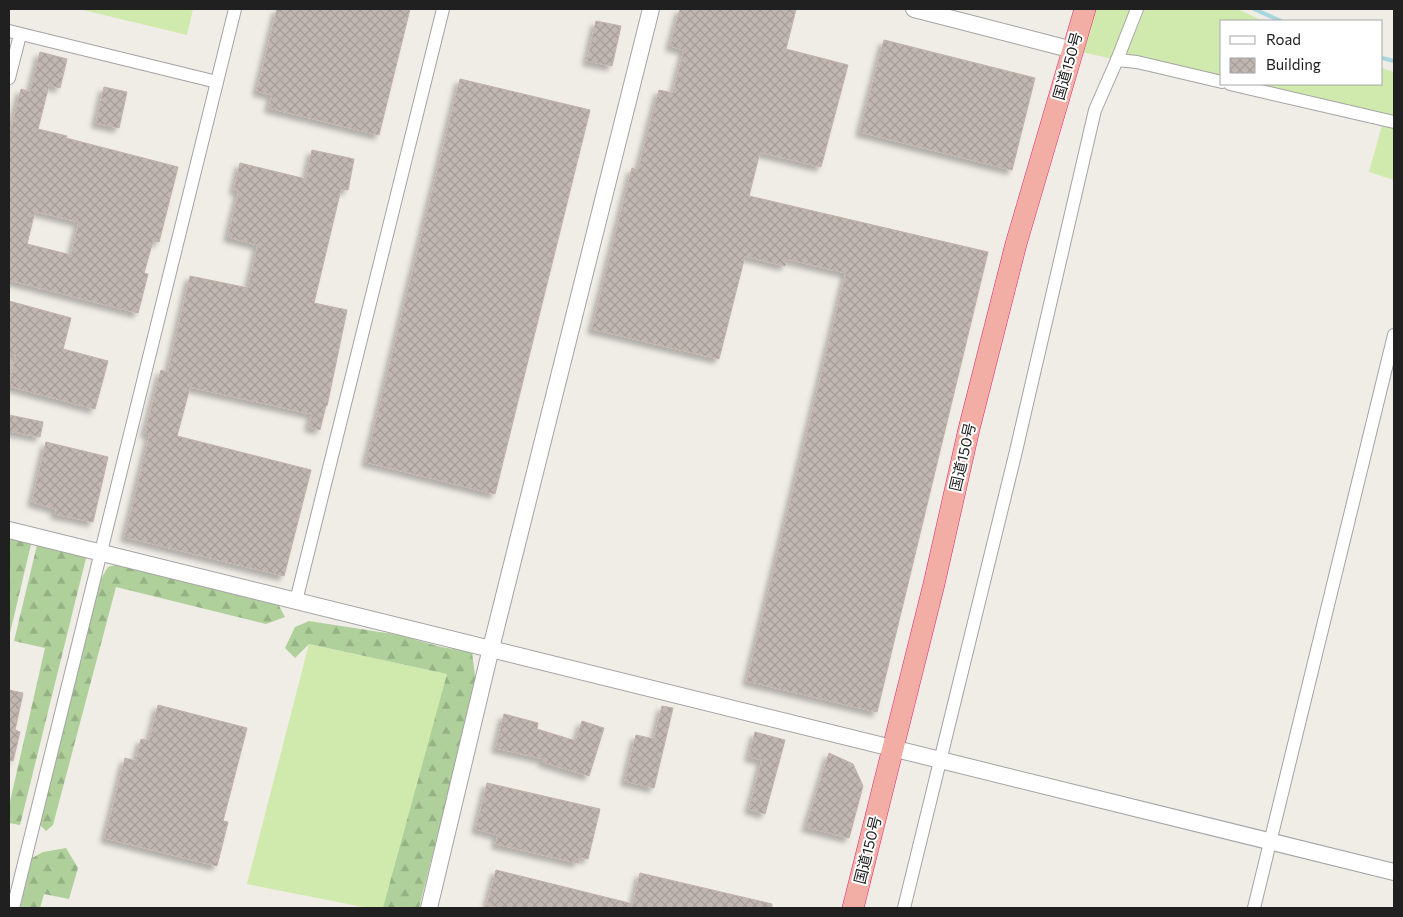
<svg xmlns="http://www.w3.org/2000/svg" width="1403" height="917" font-family="Commissioner,'Noto Sans JP',sans-serif">
  <style>
    .grass { fill: #d0eaad }
    .forest { fill: url(#forest-firs) }
    .lines { fill: none; stroke-linecap: round; stroke-linejoin: round }
    .stream { stroke: #a7d6de; stroke-width: 4 }
    .building { fill: url(#building-cross-hatch); stroke: #c2b1a8; fill-rule: evenodd; filter: url(#shadow) }
    .minor-casing { stroke: #a4a4a4; stroke-width: 14 }
    .tertiary-casing { stroke: #a4a4a4; stroke-width: 18 }
    .trunk-casing { stroke: #dc2675; stroke-width: 22 }
    .minor { stroke: #fff; stroke-width: 12 }
    .tertiary { stroke: #fff; stroke-width: 16 }
    .trunk { stroke: #f2ada4; stroke-width: 21 }
    .labels { text-anchor: middle; stroke-width: 4; stroke-linejoin: round; paint-order: stroke }
    .street-label { font-size: 15px; fill: #202020; stroke: #fff }
  </style>
  <defs>
    <pattern id="forest-firs" width="22" height="20" patternUnits="userSpaceOnUse" patternTransform="scale(1.25)"><rect width="22" height="20" fill="#afd09b"/><path d="M5 1l3.5 6h-7zM16 11l3.5 6h-7z" fill="#96b285"/></pattern>
    <pattern id="building-cross-hatch" width="8" height="8" patternUnits="userSpaceOnUse" patternTransform="scale(1.25)"><rect width="8" height="8" fill="#c1b7b2"/><path d="M0 0l8 8M0 8l8-8" fill="none" stroke="#a69d99"/></pattern>
    <filter id="shadow"><feDropShadow dx="-4.5" dy="4.5" stdDeviation="2.5" flood-color="#0004"/></filter>
  </defs>
  <rect width="100%" height="100%" fill="#f0ece6"/>
  <g class="grass">
    <path d="M79,9h114l-6,26z"/>
    <path d="M1085,9h58l-26,51 -44,-10z"/>
    <path d="M1145,9h93l25,12h-41v56l-96,-22z"/>
    <path d="M1382,68l12,4v45l-143,-33h131z"/>
    <path d="M1384,118l10,4v58l-25,-8z"/>
    <path d="M309,644l138,30 -60,234h-19l-121,-24z"/>
  </g>
  <g class="forest">
    <path d="M9,530l24,6 -23,97h-1z"/>
    <path d="M38,541l49,13 -67,271 -11,-2v-17l36,-158 -31,-7z"/>
    <path d="M119,564l158,38 8,15 -19,7 -150,-37 -63,238 -7,6 -8,-8 63,-244 7,-12z"/>
    <path d="M309,621l90,14 42,12 31,5 4,31 -57,225h-36l64,-234 -138,-30 -14,14 -10,-10 10,-21z"/>
    <path d="M66,848l12,20 -9,31 -25,-5 -4,14h-20l12,-50 11,-6z"/>
  </g>
  <g class="lines">
    <g class="stream">
      <path d="M1254,9l27,12"/>
      <path d="M1382,58l12,3"/>
    </g>
  </g>
  <g class="building">
    <path d="M277,9h133l-31,126 -110,-27 3,-13 -15,-4z"/>
    <path d="M680,9h116l-10,40 62,16 -27,102 -61,-15 -11,44 239,56 -111,460 -130,-31 99,-408 -59,-14 -2,7 -40,-10 -26,103 -127,-30 40,-161 6,2 21,-80 14,3 11,-43 -14,-4z"/>
    <path d="M596,21l25,5 -9,40 -25,-5z"/>
    <path d="M884,40l151,38 -23,92 -152,-38z"/>
    <path d="M40,52l27,7 -7,29 -11,-3 -11,44 29,7 -1,2 112,29 -19,75 -6,-1 -9,32 4,1 -10,39 -129,-33v-143l12,-48 9,3zM35,211l44,11 -8,33 -44,-11z"/>
    <path d="M460,79l130,31 -95,384 -129,-32z"/>
    <path d="M104,87l23,5 -8,36 -23,-5z"/>
    <path d="M312,150l42,9 -6,31 -7,-1 -27,114 33,7 -20,96 -1,-1 -6,25 -11,-3 3,-13 -122,-27 -13,49 134,34 -27,106 -159,-39 25,-103 -5,-1 16,-63 7,2 22,-96 58,12 10,-43 -30,-8 11,-46 -5,-1 6,-27 66,16z"/>
    <path d="M9,301l62,17 -8,31 45,12 -13,48 -86,-23 7,-31 -7,-1z"/>
    <path d="M9,415l34,7 -3,15 -31,-6z"/>
    <path d="M46,442l62,15 -15,65 -38,-8 2,-5 -25,-7z"/>
    <path d="M9,690l14,3 -8,37 5,2 -7,29 -4,-1z"/>
    <path d="M158,705l89,23 -24,93 5,1 -11,44 -112,-28 20,-80 11,3 5,-22 8,2z"/>
    <path d="M662,706l11,2 -19,80 -29,-7 11,-46 18,4z"/>
    <path d="M504,714l34,9 -1,6 39,12 6,-20 22,7 -15,48 -46,-14 1,-3 -48,-11z"/>
    <path d="M755,732l30,8 -20,74 -16,-5 13,-49 -13,-3z"/>
    <path d="M829,753l24,11 10,22 -14,52 -43,-11z"/>
    <path d="M487,783l113,26 -12,50 -9,-2 -1,6 -82,-19 2,-9 -22,-6z"/>
    <path d="M496,870l137,34 7,-31 132,31v4h-271l-14,-3z"/>
  </g>
  <g class="lines">
    <g class="minor-casing">
      <g id="minor">
        <path d="M9,31l208,51"/>
        <path d="M1117,60l20,2 85,20"/>
        <path d="M9,78l11,-43"/>
        <path d="M1230,84l164,38"/>
        <path d="M296,601l147,-592"/>
        <path d="M13,908l222,-899"/>
        <path d="M904,908l112,-457 79,-341 22,-50 20,-51"/>
        <path d="M1254,908l140,-573"/>
      </g>
    </g>
    <g class="tertiary-casing">
      <g id="tertiary">
        <path d="M914,9l159,41"/>
        <path d="M9,530l1385,342"/>
        <path d="M429,908l62,-260 160,-639"/>
      </g>
    </g>
    <g class="trunk-casing">
      <path id="trunk" d="M853,908l81,-324 35,-155 47,-185 69,-235"/>
    </g>
    <use href="#minor" class="minor"/>
    <use href="#tertiary" class="tertiary"/>
    <use href="#trunk" class="trunk"/>
  </g>
  <g class="labels">
    <g class="street-label">
      <text transform="translate(1068 66) rotate(-74)" y="5">国道150号</text>
      <text transform="translate(963 457) rotate(-77)" y="5">国道150号</text>
      <text transform="translate(868 850) rotate(-76)" y="5">国道150号</text>
    </g>
  </g>
  <rect width="1403" height="917" fill="none" stroke="#202020" stroke-width="20"/>
  <rect x="1220" y="20" width="162" height="65" fill="#ffffff" stroke="#a6a6a6"/>
  <rect x="1230" y="36" width="25" height="8" fill="#ffffff" stroke="#a6a6a6"/>
  <text x="1266" y="45" font-size="15" fill="#202020">Road</text>
  <rect x="1230" y="58" width="25" height="15" fill="url(#building-cross-hatch)" stroke="#a6a6a6"/>
  <text x="1266" y="70" font-size="15" fill="#202020">Building</text>
</svg>
